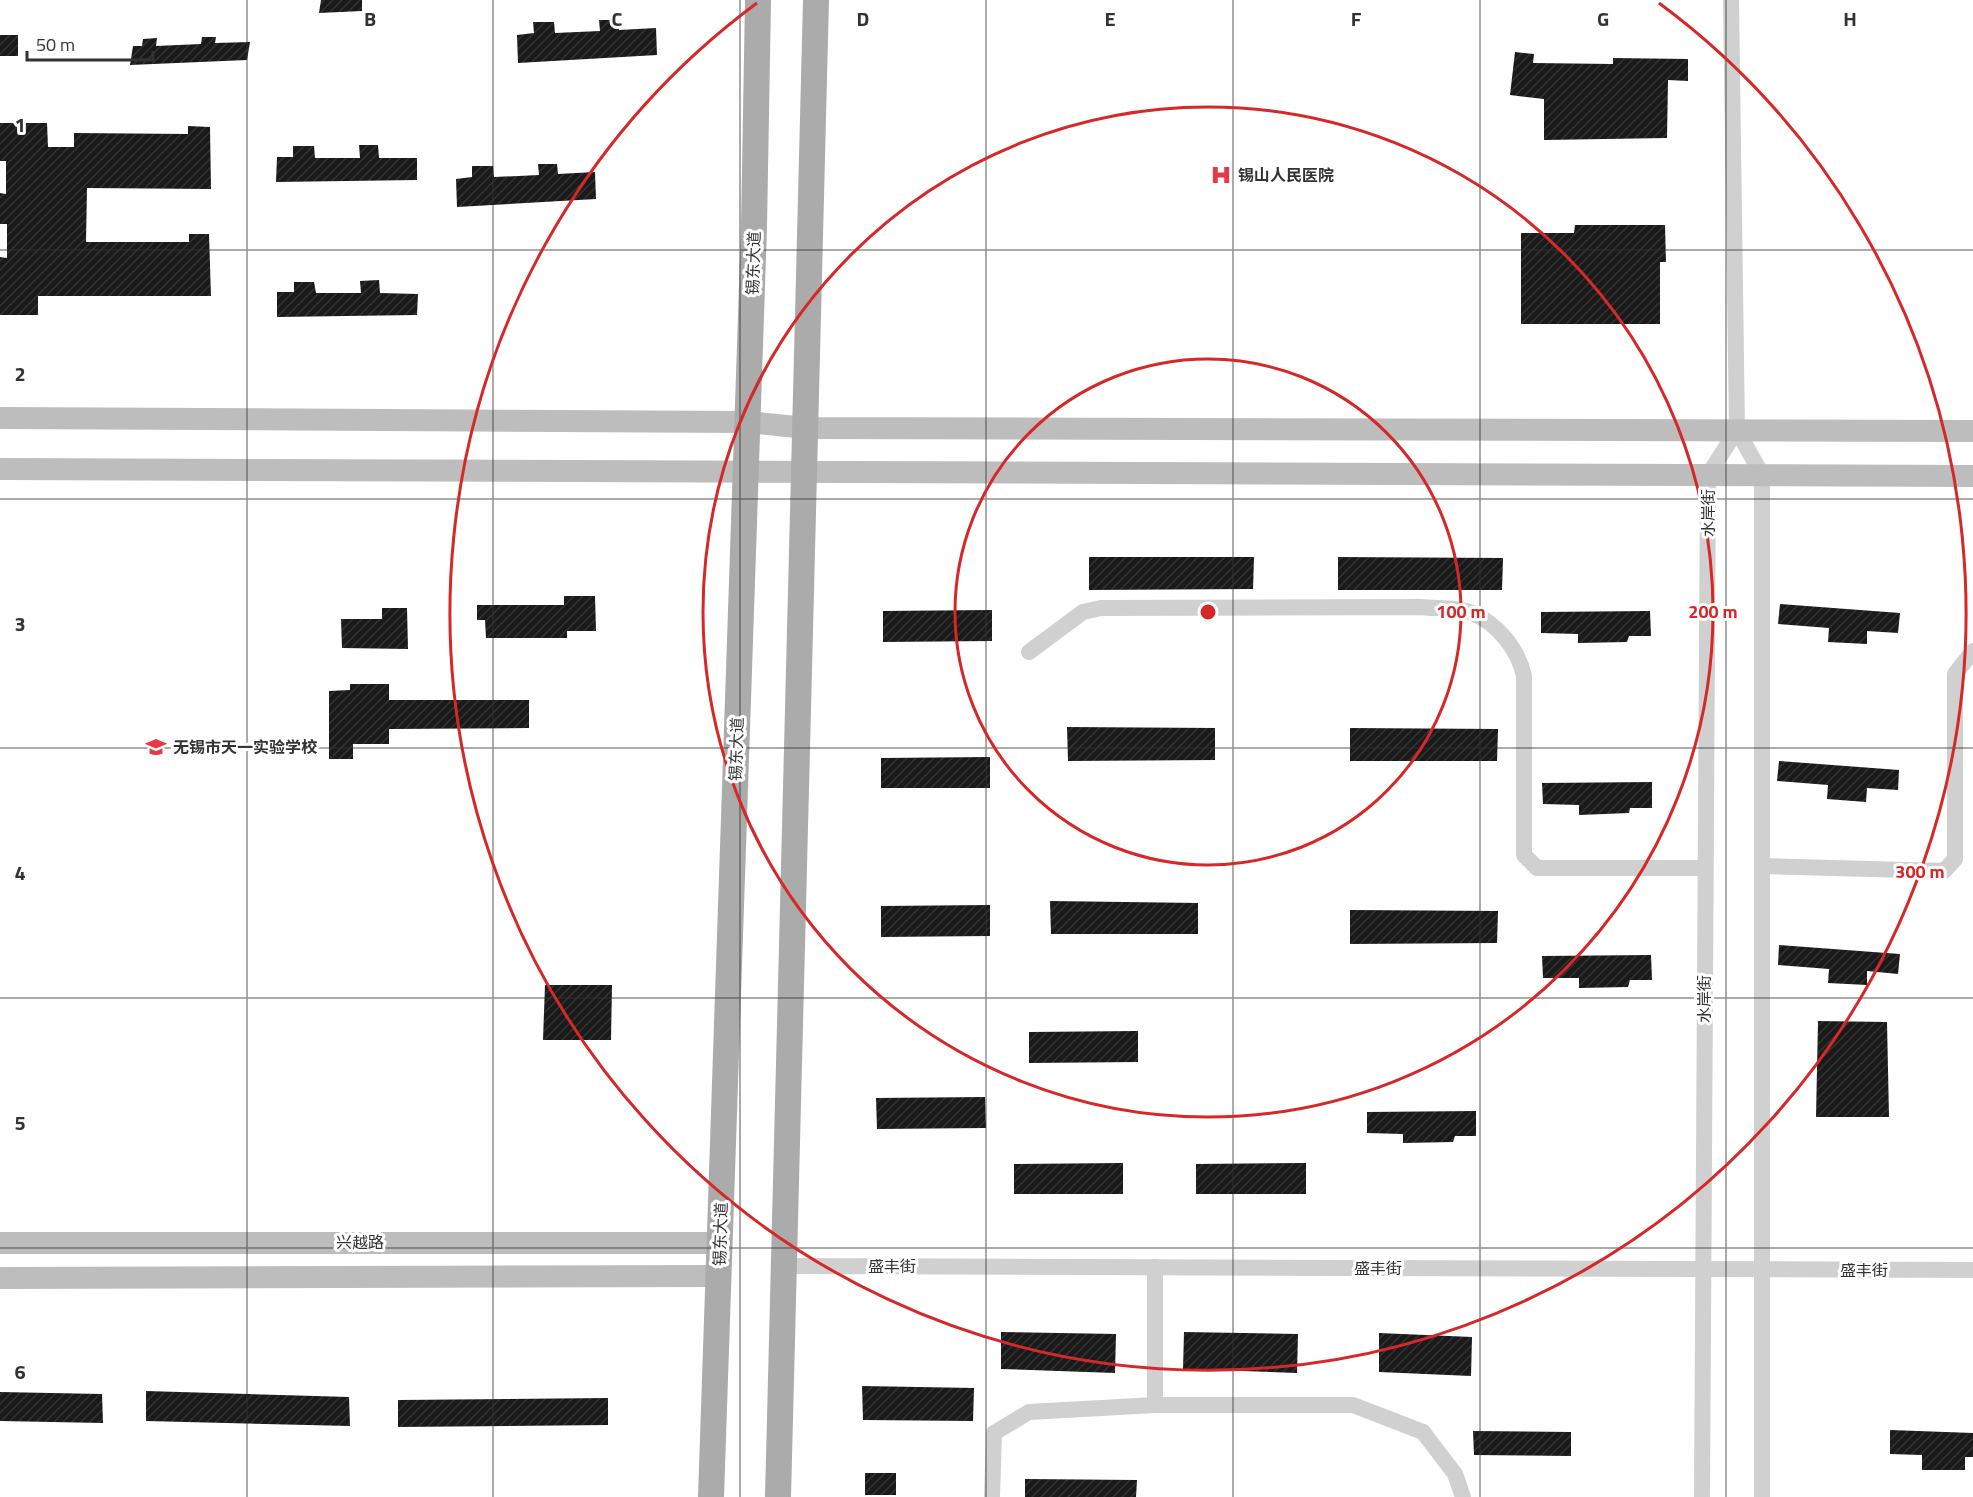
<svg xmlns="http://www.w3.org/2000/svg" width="1973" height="1497" font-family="'Titillium Web','Noto Sans SC',sans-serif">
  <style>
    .building { fill: url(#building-hatch) }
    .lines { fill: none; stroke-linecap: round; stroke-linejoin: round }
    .street { stroke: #d0d0d0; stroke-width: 16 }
    .secondary { stroke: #bdbdbd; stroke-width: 22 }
    .primary { stroke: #ababab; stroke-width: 26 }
    .grid { fill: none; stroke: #333; stroke-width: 1.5; stroke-opacity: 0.55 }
    .ring { fill: none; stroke: #d62828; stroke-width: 3 }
    .labels { text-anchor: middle; stroke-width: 6; stroke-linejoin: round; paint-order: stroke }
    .poi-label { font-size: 16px; font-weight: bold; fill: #333; stroke: #fff; text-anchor: start }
    .street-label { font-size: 16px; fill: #333; stroke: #fff }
    .grid-label { font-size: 20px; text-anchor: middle; font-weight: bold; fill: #333; stroke: #fff; stroke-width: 6; stroke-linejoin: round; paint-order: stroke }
    .centre { fill: #d62828; stroke: #fff; stroke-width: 3 }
    .ring-label { font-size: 18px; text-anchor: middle; font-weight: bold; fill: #d62828; stroke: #fff; stroke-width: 6; stroke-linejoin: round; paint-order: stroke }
  </style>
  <defs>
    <pattern id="building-hatch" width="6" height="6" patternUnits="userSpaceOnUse" patternTransform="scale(1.5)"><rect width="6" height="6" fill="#1a1a1a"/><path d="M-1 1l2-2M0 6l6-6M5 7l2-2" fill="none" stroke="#333"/></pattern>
  </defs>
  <rect width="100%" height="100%" fill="#fff"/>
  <g class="building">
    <path d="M321,0h41v11l-43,2z"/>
    <path d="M599,20h19l1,10 37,-2 1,27 -139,8 -1,-28 17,-2 -1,-11h21l1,11 45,-2z"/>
    <rect x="0" y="35" width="18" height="21"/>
    <path d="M202,37h14l-1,6 35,-1 -3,18 -117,5 3,-19h9l1,-7 14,-1 -1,8 45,-2z"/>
    <path d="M1515,52l19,2 -1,9 80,1v-6l75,1v22l-20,-1 -1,58 -123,2v-41l-34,-4z"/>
    <path d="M0,123h47l1,24h26v-14l114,1v-8l22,1 1,62 -124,-1 -1,54h103v-8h20l2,62h-173v19h-38v-58l7,1v-34h-7v-31l6,1v-33h-6z"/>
    <path d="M359,145h19l1,13h38v22l-141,2 1,-25h16v-11h21l1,12h45z"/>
    <path d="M538,164h19l1,10 37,-2 1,27 -139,8 -1,-28 16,-2v-11h21l1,11 45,-2z"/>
    <path d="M1575,225h90l1,37h-6v62h-139v-91h53z"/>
    <path d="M379,280l1,13 38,1 -1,21 -140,2v-25h17v-10h20l2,11h45l-1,-12z"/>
    <path d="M1089,557h165l-1,32 -164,1z"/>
    <path d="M1338,557l165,1 -1,32h-164z"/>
    <path d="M564,596h31l1,35h-29v7h-81l-1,-18h-8v-15h87z"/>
    <path d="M1780,604l120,9 -2,20 -31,-2v13l-39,-2 1,-14 -51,-4z"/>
    <path d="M382,608h25l1,41 -66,-1 -1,-29h41z"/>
    <path d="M992,610v31l-109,1v-31z"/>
    <path d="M1650,611l1,25h-22l-2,6 -49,1v-9l-37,-1v-21z"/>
    <path d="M350,684h39v16h140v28l-140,1v15h-36v15h-24v-68l21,-1z"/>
    <path d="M1067,727l148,1v32l-147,1z"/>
    <path d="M1350,728l148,1 -1,32h-147z"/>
    <path d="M990,757v31h-109v-30z"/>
    <path d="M1779,761l120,9 -1,20 -31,-2 -1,14 -39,-3 1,-14 -51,-4z"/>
    <path d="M1652,782v26h-22l-1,5 -50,2v-10l-36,-1 -1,-21z"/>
    <path d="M1050,901l148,2v31h-147z"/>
    <path d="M990,905v31l-109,1v-31z"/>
    <path d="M1350,910l148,1 -1,32 -147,1z"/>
    <path d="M1779,945l121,9 -2,20 -31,-3v14l-39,-2 1,-14 -51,-4z"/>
    <path d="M1651,955l1,25h-22l-2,7 -49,1v-10h-36l-1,-22z"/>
    <path d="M545,985h67l-1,55h-68z"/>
    <path d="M1818,1021l69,1 2,95h-73z"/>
    <path d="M1138,1031v31l-109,1v-31z"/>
    <path d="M985,1097l1,31 -109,1 -1,-31z"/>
    <path d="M1476,1111v25h-21l-2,6 -50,1v-9l-36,-1v-21z"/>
    <path d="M1123,1163v31h-109v-30z"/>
    <path d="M1306,1163v31h-110v-30z"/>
    <path d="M1001,1332l115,2 -1,39 -114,-4z"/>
    <path d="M1184,1332l114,2 -1,39 -114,-4z"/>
    <path d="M1379,1333l93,4 -1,39 -92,-4z"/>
    <path d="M862,1386l112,2 -1,33 -110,-1z"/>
    <path d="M146,1391l203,6 1,29 -204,-5z"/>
    <path d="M0,1392l102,2 1,29 -103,-2z"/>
    <path d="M608,1398v27l-210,2v-27z"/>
    <path d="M1890,1430l83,3v24h-8v13h-43v-15l-32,-1z"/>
    <path d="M1473,1431l98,1v24l-97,-1z"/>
    <rect x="865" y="1473" width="31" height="22"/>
    <path d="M1025,1479l112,1 -1,17h-111z"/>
  </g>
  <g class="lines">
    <g class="street">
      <path d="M1731,0l6,430 25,45v1022"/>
      <path d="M1029,652l54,-40 18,-4 319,-1c16,2 38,0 52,6 26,11 46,36 52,63v179l13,13h164l4,-2"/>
      <path d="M1762,866l182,5 11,-12v-185l18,-23"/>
      <path d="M784,1266l1189,4"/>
      <path d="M1155,1267v138"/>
      <path d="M992,1497l2,-64 35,-21 126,-7h198l70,27 32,42 8,23"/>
      <path d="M1702,1497l6,-1022 29,-45"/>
    </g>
    <g class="secondary">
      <path d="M0,418l748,4 58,6 1167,3"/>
      <path d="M0,469l1973,7"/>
      <path d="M0,1243h719"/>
      <path d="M0,1278l718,-2"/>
    </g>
    <g class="primary">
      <path d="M711,1497l43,-1270 4,-227"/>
      <path d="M778,1497l38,-1497"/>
    </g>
  </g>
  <path class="grid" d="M247,0v1497M493,0v1497M740,0v1497M986,0v1497M1233,0v1497M1480,0v1497M1726,0v1497M0,250h1973M0,499h1973M0,748h1973M0,998h1973M0,1248h1973"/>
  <g class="ring">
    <circle cx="1208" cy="612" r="253"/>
    <circle cx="1208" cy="612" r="505"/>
    <path d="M1659 3A758 758 0 1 1 757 3"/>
  </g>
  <defs>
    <g id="hospital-bare" transform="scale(1.62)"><path d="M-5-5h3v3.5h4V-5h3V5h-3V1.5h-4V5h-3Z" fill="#e63946" stroke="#fff" stroke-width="2.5" paint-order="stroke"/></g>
    <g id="school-bare" transform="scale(1.62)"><path d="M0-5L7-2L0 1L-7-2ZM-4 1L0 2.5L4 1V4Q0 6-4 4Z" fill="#e63946" stroke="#fff" stroke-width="2.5" paint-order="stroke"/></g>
  </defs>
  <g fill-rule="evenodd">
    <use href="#hospital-bare" x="1221" y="175"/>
    <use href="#school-bare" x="156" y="747"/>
  </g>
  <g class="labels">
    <g class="poi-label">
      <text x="1238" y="181">锡山人民医院</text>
      <text x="173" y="753">无锡市天一实验学校</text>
    </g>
    <g class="street-label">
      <text transform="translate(753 263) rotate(-88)" y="6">锡东大道</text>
      <text transform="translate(1708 513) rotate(-90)" y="6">水岸街</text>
      <text transform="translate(736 749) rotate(-88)" y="6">锡东大道</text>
      <text transform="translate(1704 999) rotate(-90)" y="6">水岸街</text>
      <text transform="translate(720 1234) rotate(-88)" y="6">锡东大道</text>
      <text x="360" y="1248">兴越路</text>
      <text x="892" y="1272">盛丰街</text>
      <text x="1378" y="1274">盛丰街</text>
      <text x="1864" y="1276">盛丰街</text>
    </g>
  </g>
  <g class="grid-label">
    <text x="370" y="26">B</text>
    <text x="617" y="26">C</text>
    <text x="863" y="26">D</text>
    <text x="1110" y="26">E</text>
    <text x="1356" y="26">F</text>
    <text x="1603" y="26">G</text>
    <text x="1850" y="26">H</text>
    <text x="20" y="132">1</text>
    <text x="20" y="381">2</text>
    <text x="20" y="631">3</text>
    <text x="20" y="880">4</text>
    <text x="20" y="1130">5</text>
    <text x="20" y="1379">6</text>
  </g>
  <circle cx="1208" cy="612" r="9" class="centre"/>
  <g class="ring-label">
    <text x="1461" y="618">100 m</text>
    <text x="1713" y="618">200 m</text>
    <text x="1920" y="878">300 m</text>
  </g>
  <path d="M27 51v9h126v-9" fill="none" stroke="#333333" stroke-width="3"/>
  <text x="36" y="51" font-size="18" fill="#333333" stroke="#ffffff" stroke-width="4.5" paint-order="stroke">50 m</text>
</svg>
